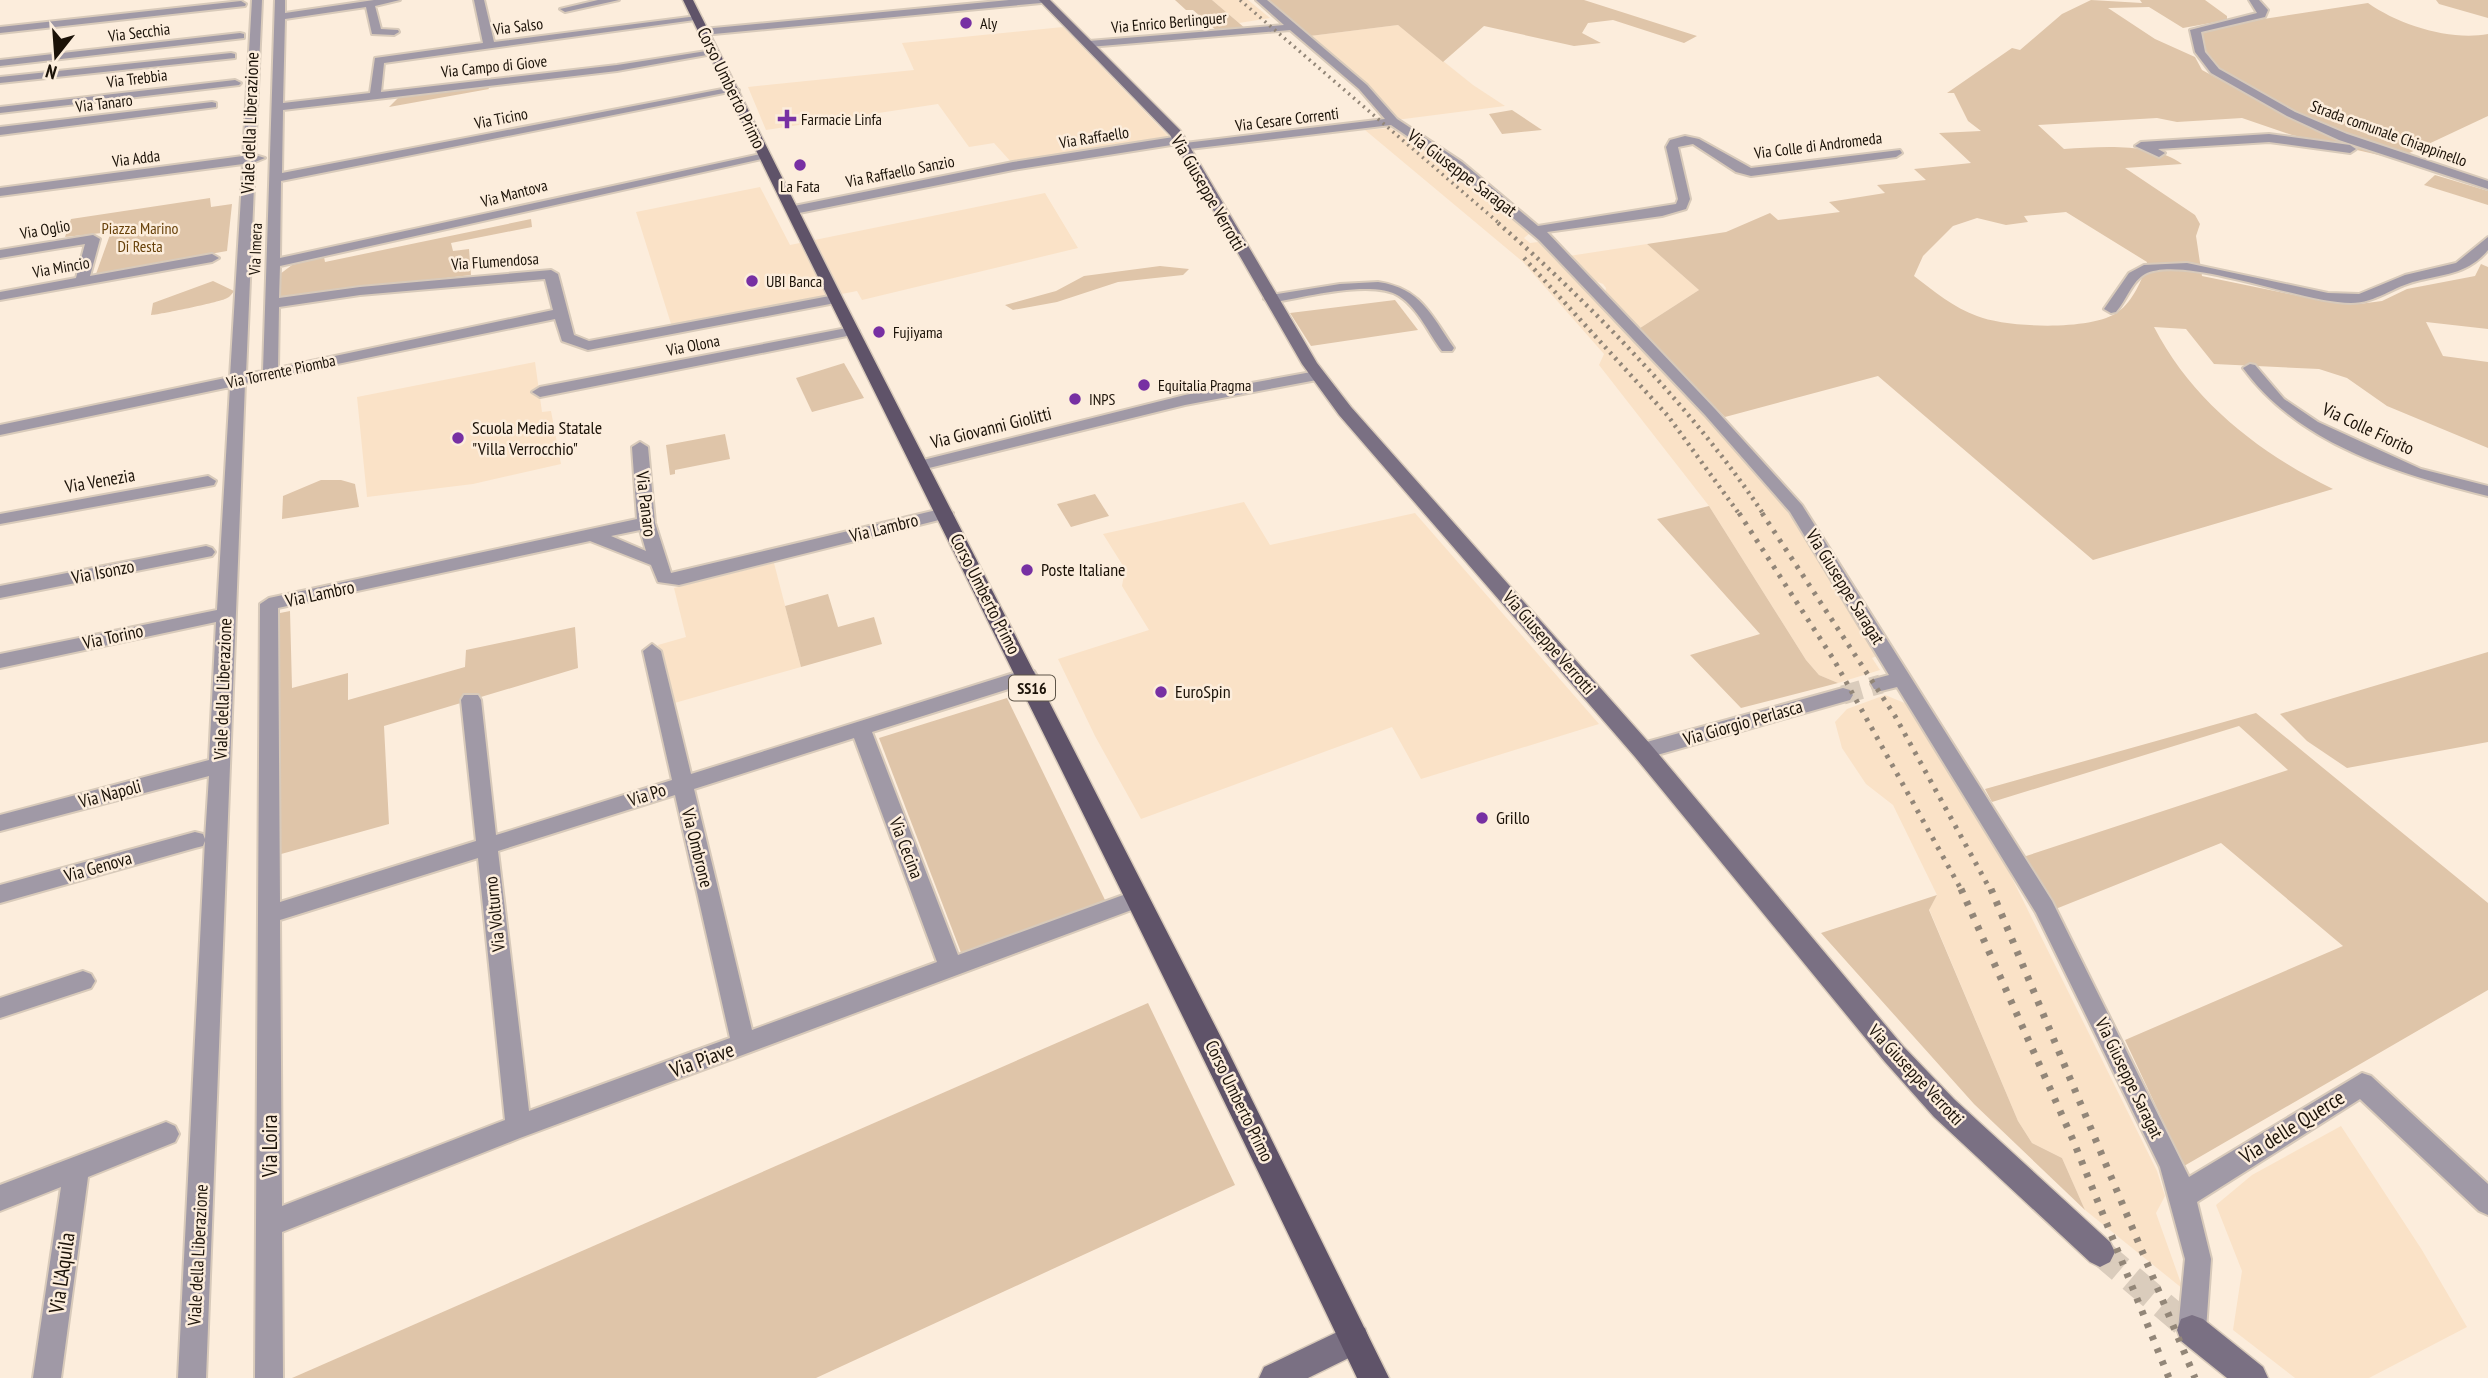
<svg xmlns="http://www.w3.org/2000/svg" width="2488" height="1378" font-family="'PT Sans Narrow',sans-serif">
  <style>
    .built { fill: #fae2c7 }
    .green { fill: #dfc5a9; fill-rule: evenodd }
    .lines { fill: none; stroke-linecap: round; stroke-linejoin: round }
    .street-tunnel { stroke: #daccbc; stroke-width: 19; stroke-dasharray: 19 10; stroke-linecap: butt }
    .secondary-tunnel { stroke: #daccbc; stroke-width: 27; stroke-dasharray: 27 14; stroke-linecap: butt }
    .street-casing { stroke: #d8caba; stroke-width: 4 }
    .secondary-casing { stroke: #d8caba; stroke-width: 3 }
    .primary-casing { stroke: #d8caba; stroke-width: 3 }
    .street { fill: #a099a6; fill-rule: evenodd }
    .secondary { fill: #7a7083; fill-rule: evenodd }
    .primary { fill: #5f5369; fill-rule: evenodd }
    .rail-far3 { stroke: #928678; stroke-width: 3.5; stroke-dasharray: 2 4.5; stroke-linecap: butt }
    .rail-far2 { stroke: #928678; stroke-width: 4.5; stroke-dasharray: 2.5 5; stroke-linecap: butt }
    .rail-far1 { stroke: #928678; stroke-width: 5; stroke-dasharray: 3.5 7; stroke-linecap: butt }
    .rail { stroke: #928678; stroke-width: 7; stroke-dasharray: 4.5 9; stroke-linecap: butt }
    .poi-dot { fill: #7730a3; stroke: #fceddc; stroke-width: 2.5 }
    .labels { text-anchor: middle; stroke-width: 5; stroke-linejoin: round; paint-order: stroke }
    .far-street-label { font-size: 16px; fill: #1b1208; stroke: #fceddc }
    .far-poi-label { font-size: 16px; fill: #1b1208; stroke: #fceddc; text-anchor: start }
    .far-park-label { font-size: 16px; fill: #68420b; stroke: #fceddc }
    .shield { fill: #fceddc; stroke: #5e5448; stroke-width: 2 }
    .shield-label { font-size: 16px; font-weight: bold; fill: #1b1208 }
    .street-label { font-size: 18px; fill: #1b1208; stroke: #fceddc }
    .poi-label { font-size: 18px; fill: #1b1208; stroke: #fceddc; text-anchor: start }
    .near-street-label { font-size: 21px; fill: #1b1208; stroke: #fceddc }
  </style>
  <rect width="100%" height="100%" fill="#fceddc"/>
  <g class="built">
    <path d="M1212,0h36l22,18 -31,5z"/>
    <path d="M1398,25l75,60 32,21 -109,14 -26,-31 -60,-53z"/>
    <path d="M1063,27l109,113 -160,23 -18,-20 -25,4 -31,-43 -172,26 -18,-43 166,-17 -12,-27z"/>
    <path d="M1391,128l59,38 80,67 -6,5 6,5 8,-1 165,171 81,94 102,145 -14,6 8,12 -42,13 -19,-8 -13,-15 -97,-154 -110,-141 5,-11 -81,-92 -158,-132z"/>
    <path d="M760,187l30,58 255,-52 33,55 -216,52 -5,-9 -185,36 -36,-115z"/>
    <path d="M1647,244l52,46 -62,40 -32,-35 1,-7 -3,-4 -15,-6 -19,-22z"/>
    <path d="M535,362l7,50 9,-1 10,53 -88,20 -106,13 -10,-100z"/>
    <path d="M1244,502l26,43 145,-32 184,211 -178,55 -29,-52 -251,92 -46,-83 -37,-77 91,-29 -27,-44 3,-17 -22,-35z"/>
    <path d="M774,563l27,104 -130,37 -13,-59 28,-8 -12,-49z"/>
    <path d="M1885,695l27,11 97,166 148,299 8,25 -9,17 27,76 -98,-79 -23,-52 -30,-15 -14,-22 -89,-212 8,-14 -44,-90 -27,-21 -24,-36 -7,-26 12,-13z"/>
    <path d="M2341,1126l81,124 45,77 -98,51h-74l-62,-48 9,-59 -26,-66 36,-30z"/>
  </g>
  <g class="green">
    <path d="M1175,0h37l34,29 -29,2 -24,-21h-7z"/>
    <path d="M1267,0h317l113,36 -13,7 -71,-23 -25,3 -6,10 19,10 -27,3 -90,-20 -41,36 -45,-37 -88,11z"/>
    <path d="M2091,0l51,3 -2,-3h65l22,16v4l-44,8 -34,-21 -41,1 47,31 40,18 7,13 100,54 107,38 -117,-27 -50,-17 -65,4 -20,-4 -119,7 26,24c36,-2 88,-7 118,15l-57,4 70,47 5,9 -4,12 6,40 97,20 60,8 23,-3 25,-12 68,-13 6,-12 7,3v62l-62,-7 17,34 45,6v86l-101,-42 -40,-28 -28,-9 -105,-5 -28,-35 -32,-2c38,74 105,126 179,162l-240,71 -215,-184 -153,41 -88,-87 62,-40 -52,-46 79,-12 44,-19 8,7 62,-8 -11,-10 56,-9 -8,-8 49,-5 -12,-11 57,-6 -32,-30 42,-2 -13,-10 -14,-28h-7l65,-45 8,2 42,-36zM2066,212l81,50c-4,17 -14,39 -29,50 -26,19 -111,16 -141,4 -23,-8 -43,-25 -63,-40l9,-20 30,-30 24,-8 29,7 22,-3 -4,-6z"/>
    <path d="M2436,0h52v18l-49,-14z"/>
    <path d="M2368,3c31,22 82,38 120,31v82l-83,39 -111,-42 -80,-47 -7,-7 -8,-25 12,-7z"/>
    <path d="M487,85l2,4 -100,18 14,-14z"/>
    <path d="M1512,110l30,20 -40,4 -13,-20z"/>
    <path d="M2435,175l53,16v14l-64,-20z"/>
    <path d="M210,198l1,9 21,-3 -5,47 -131,23 15,-42 -46,5 6,-18z"/>
    <path d="M531,219l1,8 -81,16 2,8 16,-2 2,26 -190,23 -1,-24 12,-9 32,-8 1,5z"/>
    <path d="M1160,266l29,3 -6,6 -65,7 -61,20 -44,8 -8,-5 51,-14 28,-15z"/>
    <path d="M213,281l21,10c-3,4 -4,6 -9,8 -6,3 -67,16 -74,16l2,-12z"/>
    <path d="M1395,300l23,30 -107,16 -21,-33z"/>
    <path d="M844,363l20,35 -52,14 -16,-34z"/>
    <path d="M725,434l5,25 -55,11v4l-5,1 -4,-30z"/>
    <path d="M321,480h20l14,4 4,23 -77,12 1,-23z"/>
    <path d="M1095,494l14,22 -38,11 -14,-23z"/>
    <path d="M1709,506l97,154 13,15 19,8 -97,25 -51,-53 70,-21 -103,-115z"/>
    <path d="M828,594l10,33 36,-10 8,27 -81,23 -16,-61z"/>
    <path d="M290,611l2,77 56,-15v27l117,-33 1,-17 109,-23 3,41 -194,58 5,98 -115,32 1,-242z"/>
    <path d="M2488,652v90l-141,26 -40,-27 -27,-27z"/>
    <path d="M1007,698l98,202 -143,55 -83,-217z"/>
    <path d="M2256,713l232,190v87l-304,176 -59,-126 218,-94 -122,-103 -168,67 -30,-53 265,-87 -49,-44 -247,76 -7,-13z"/>
    <path d="M1937,895l-8,15 89,211 14,22 30,15 23,52 -111,-106 -153,-171z"/>
    <path d="M1148,1003l87,182 -419,193h-524z"/>
  </g>
  <g class="lines">
    <path class="street-tunnel" d="M1843,695l38,-11"/>
    <path class="secondary-tunnel" d="M2100,1252l92,78"/>
    <g class="street-casing">
      <g id="street">
        <path d="M252,0h10l-7,155 10,3 -10,4 -9,212 17,-3 12,-371h10v13l89,-13h26l-25,6 6,23 17,1 1,2 -5,3 -22,-1 -6,-27 -81,12 -2,84 87,-10 5,-35 108,-15 -9,-43h10l10,42 203,-26 5,3 -318,44 -3,29 236,-27 96,-15 5,3 -101,18 -334,39 -1,63 451,-86 6,3 -458,91 -1,77 485,-105 6,4 -491,109 -1,32 81,-11 191,-17 7,4 16,61 15,6 246,-46 7,4 -7,4 -247,47 -26,-9 -7,-22 -310,64 -39,995h-28l27,-537 -2,5 -8,2 -195,55v-18l195,-53 8,2 2,5 4,-63 -209,55v-16l209,-55 7,-138 -216,46v-14l217,-44 13,-223 -230,48v-10l230,-48 13,-213 -243,32v-8l243,-32zM545,279l8,31 -275,58 1,-61 81,-12z"/>
        <path d="M598,0h21l-54,12 -5,-3z"/>
        <path d="M1009,0h37l-5,3 -338,32 -5,-3 5,-3z"/>
        <path d="M1256,0h11l100,85 30,34 65,43 76,64 138,-22 2,-5 -12,-52 4,-7 15,-4 14,3 52,29 149,-18 2,3 -6,4 -145,19 -15,-4 -43,-28 -15,3 12,52 -4,10 -24,7 -115,16 168,177 87,96 250,396 137,276 173,-104 9,3 117,108v31l-9,-4 -119,-112 -163,103 14,57 -5,71 -4,10 -10,4 -10,-4 -4,-10 7,-71 -25,-92 -124,-254 -139,-226 -16,4 -7,-2 -3,-5 3,-5 15,-4 -99,-163 -85,-97 -166,-175 -85,-72 -63,-43 -210,25v-6l4,-1 200,-24 -26,-30 -69,-59 -201,17 -5,-3 5,-3 195,-16z"/>
        <path d="M2249,0h10l9,10 -3,7 -64,15 4,20 14,17 76,43 52,22 141,47v8l-149,-49 -52,-24 -76,-43 -16,-21 -5,-22 67,-17z"/>
        <path d="M241,1l5,3 -1,2 -245,27v-6z"/>
        <path d="M240,33l4,1v4l-244,28v-6z"/>
        <path d="M231,53l4,1v4l-235,25v-6z"/>
        <path d="M235,80l6,3 -2,2 -239,28v-6z"/>
        <path d="M212,102l4,1v4l-216,28v-8z"/>
        <path d="M2269,134l81,11 6,4 -6,4 -81,-11 -111,7 7,4 -6,4 -24,-11 6,-4z"/>
        <path d="M1180,136l4,1v6l-171,27 -219,44 -6,-4 6,-4 219,-44z"/>
        <path d="M93,235l7,4 -10,37 122,-22 7,4 -7,4 -212,38v-8l76,-14 9,-34 -85,14v-8z"/>
        <path d="M2488,237v13c-20,24 -43,24 -71,31 -23,5 -41,22 -66,22 -49,0 -168,-49 -206,-29 -13,7 -19,27 -29,38l-5,1 -7,-4 25,-36 15,-8 43,-2 141,30 31,1 46,-19 51,-12z"/>
        <path d="M1378,282c43,6 53,33 76,66l-2,3h-10c-13,-17 -24,-43 -43,-55 -27,-17 -98,2 -128,7l-7,-4 7,-4 69,-11z"/>
        <path d="M852,327l7,4 -2,3 -317,63 -8,-5 8,-5z"/>
        <path d="M2250,364l5,1 29,34 34,23 103,47 67,17v10c-89,-22 -189,-51 -245,-128z"/>
        <path d="M1317,371l8,5 -3,3 -137,26 -264,65 -8,-5 2,-3 270,-67z"/>
        <path d="M640,442l8,5 7,76 16,50 274,-65 8,5 -2,4 -272,68 -21,-3 -7,-17 -61,-24 -312,67 2,294 196,-61 -15,-141 3,-5h14l3,5 15,135 176,-55 -29,-129 9,-7 9,7 30,123 329,-103h14l3,5 -3,5 -162,51 86,223 179,-65 8,3 3,6 -3,6 -625,233 -238,94 1,146h-28l5,-774 9,-6 368,-79 -5,-72zM640,530l6,21 -35,-15zM854,738l83,224 -185,68 -58,-241zM675,795l55,243 -201,73 -31,-260zM478,858l27,262 -223,86 -2,-286z"/>
        <path d="M208,476l8,5 -2,4 -214,39v-10z"/>
        <path d="M206,546l6,2 3,4 -3,4 -212,42v-12z"/>
        <path d="M1843,688l7,2 3,5 -3,5 -207,59 -7,-3 -3,-5 3,-5 7,-3z"/>
        <path d="M83,971l8,3 4,7 -4,7 -91,30v-20z"/>
        <path d="M166,1122l9,4 4,8 -4,8 -87,35 -27,201h-28l28,-191 -61,24v-26z"/>
      </g>
    </g>
    <g class="secondary-casing">
      <g id="secondary">
        <path d="M1039,0h11l130,130 137,233 34,44 300,338 252,301 51,53 156,143 5,10 -5,10 -10,5 -10,-5 -156,-145 -49,-55 -250,-305 -296,-342 -37,-51 -132,-229z"/>
        <path d="M2192,1315l11,4 60,48 5,11h-41l-46,-37 -4,-11 4,-11z"/>
        <path d="M1354,1324l11,4 4,11 -4,11 -57,28h-49l5,-11z"/>
      </g>
    </g>
    <g class="primary-casing">
      <path id="primary" d="M683,0h10l150,299 386,754 160,325h-32c-219,-462 -452,-918 -674,-1378z"/>
    </g>
    <use href="#street" class="street"/>
    <use href="#secondary" class="secondary"/>
    <use href="#primary" class="primary"/>
    <path class="rail-far3" d="M1240,0l260,224"/>
    <g class="rail-far2">
      <path d="M1498,223c92,80 198,189 266,292"/>
      <path d="M1524,258l144,158 72,99"/>
    </g>
    <g class="rail-far1">
      <path d="M1739,513l95,147 128,231"/>
      <path d="M1762,513l133,203 96,175"/>
    </g>
    <g class="rail">
      <path d="M1961,889l112,251 96,238"/>
      <path d="M1991,889l204,489"/>
    </g>
  </g>
  <g class="poi-dot">
    <circle cx="966" cy="23" r="7"/>
    <path d="M783.5 108.5h7v7h7v7h-7v7h-7v-7h-7v-7h7z"/>
    <circle cx="800" cy="165" r="7"/>
    <circle cx="752" cy="281" r="7"/>
    <circle cx="879" cy="332" r="7"/>
    <circle cx="1144" cy="385" r="7"/>
    <circle cx="1075" cy="399" r="7"/>
    <circle cx="458" cy="438" r="7"/>
    <circle cx="1027" cy="570" r="7"/>
    <circle cx="1161" cy="692" r="7"/>
    <circle cx="1482" cy="818" r="7"/>
  </g>
  <g class="labels">
    <g class="far-street-label">
      <text transform="translate(1169 22) rotate(-5)" y="6">Via Enrico Berlinguer</text>
      <text transform="translate(518 26) rotate(-7)" y="6">Via Salso</text>
      <text transform="translate(139 32) rotate(-7)" y="6">Via Secchia</text>
      <text transform="translate(494 66) rotate(-6)" y="6">Via Campo di Giove</text>
      <text transform="translate(137 78) rotate(-7)" y="6">Via Trebbia</text>
      <text transform="translate(104 103) rotate(-7)" y="6">Via Tanaro</text>
      <text transform="translate(501 118) rotate(-11)" y="6">Via Ticino</text>
      <text transform="translate(1287 119) rotate(-7)" y="6">Via Cesare Correnti</text>
      <text transform="translate(2389 133) rotate(20)" y="6">Strada comunale Chiappinello</text>
      <text transform="translate(1094 137) rotate(-9)" y="6">Via Raffaello</text>
      <text transform="translate(1818 145) rotate(-7)" y="6">Via Colle di Andromeda</text>
      <text transform="translate(136 158) rotate(-7)" y="6">Via Adda</text>
      <text transform="translate(900 171) rotate(-11)" y="6">Via Raffaello Sanzio</text>
      <text transform="translate(514 193) rotate(-15)" y="6">Via Mantova</text>
      <text transform="translate(45 229) rotate(-10)" y="6">Via Oglio</text>
      <text transform="translate(255 249) rotate(-88)" y="6">Via Imera</text>
      <text transform="translate(495 261) rotate(-4)" y="6">Via Flumendosa</text>
      <text transform="translate(61 267) rotate(-10)" y="6">Via Mincio</text>
      <text transform="translate(693 345) rotate(-11)" y="6">Via Olona</text>
      <text transform="translate(281 371) rotate(-12)" y="6">Via Torrente Piomba</text>
    </g>
    <g class="far-poi-label">
      <text x="980" y="29">Aly</text>
      <text x="801" y="125">Farmacie Linfa</text>
      <text x="800" y="192" text-anchor="middle">La Fata</text>
      <text x="766" y="287">UBI Banca</text>
      <text x="893" y="338">Fujiyama</text>
      <text x="1158" y="391">Equitalia Pragma</text>
      <text x="1089" y="405">INPS</text>
    </g>
    <g class="far-park-label">
      <text x="140" y="234">Piazza Marino<tspan x="140" dy="18">Di Resta</tspan></text>
    </g>
    <rect class="shield" x="1009" y="675.5" width="46" height="25" rx="5"/>
    <g class="shield-label">
      <text x="1032" y="694">SS16</text>
    </g>
    <g class="street-label">
      <text transform="translate(731 88) rotate(64)" y="6">Corso Umberto Primo</text>
      <text transform="translate(250 123) rotate(-88)" y="6">Viale della Liberazione</text>
      <text transform="translate(1462 173) rotate(37)" y="6">Via Giuseppe Saragat</text>
      <text transform="translate(1208 193) rotate(60)" y="6">Via Giuseppe Verrotti</text>
      <text transform="translate(991 428) rotate(-14)" y="6">Via Giovanni Giolitti</text>
      <text transform="translate(2368 429) rotate(25)" y="6">Via Colle Fiorito</text>
      <text transform="translate(100 481) rotate(-10)" y="6">Via Venezia</text>
      <text transform="translate(646 504) rotate(83)" y="6">Via Panaro</text>
      <text transform="translate(884 528) rotate(-14)" y="6">Via Lambro</text>
      <text transform="translate(103 572) rotate(-11)" y="6">Via Isonzo</text>
      <text transform="translate(1845 587) rotate(58)" y="6">Via Giuseppe Saragat</text>
      <text transform="translate(320 594) rotate(-12)" y="6">Via Lambro</text>
      <text transform="translate(985 594) rotate(63)" y="6">Corso Umberto Primo</text>
      <text transform="translate(113 637) rotate(-12)" y="6">Via Torino</text>
      <text transform="translate(1549 643) rotate(49)" y="6">Via Giuseppe Verrotti</text>
      <text transform="translate(223 689) rotate(-88)" y="6">Viale della Liberazione</text>
      <text transform="translate(1743 723) rotate(-16)" y="6">Via Giorgio Perlasca</text>
      <text transform="translate(110 794) rotate(-15)" y="6">Via Napoli</text>
      <text transform="translate(647 795) rotate(-18)" y="6">Via Po</text>
      <text transform="translate(697 848) rotate(76)" y="6">Via Ombrone</text>
      <text transform="translate(906 848) rotate(69)" y="6">Via Cecina</text>
      <text transform="translate(98 867) rotate(-16)" y="6">Via Genova</text>
      <text transform="translate(495 914) rotate(-96)" y="6">Via Volturno</text>
      <text transform="translate(1916 1075) rotate(47)" y="6">Via Giuseppe Verrotti</text>
      <text transform="translate(2129 1078) rotate(64)" y="6">Via Giuseppe Saragat</text>
      <text transform="translate(1239 1101) rotate(64)" y="6">Corso Umberto Primo</text>
      <text transform="translate(198 1255) rotate(-87)" y="6">Viale della Liberazione</text>
    </g>
    <g class="poi-label">
      <text x="472" y="434">Scuola Media Statale<tspan x="472" dy="21">"Villa Verrocchio"</tspan></text>
      <text x="1041" y="576">Poste Italiane</text>
      <text x="1175" y="698">EuroSpin</text>
      <text x="1496" y="824">Grillo</text>
    </g>
    <g class="near-street-label">
      <text transform="translate(702 1060) rotate(-20)" y="7">Via Piave</text>
      <text transform="translate(2292 1127) rotate(-32)" y="7">Via delle Querce</text>
      <text transform="translate(270 1146) rotate(-90)" y="7">Via Loira</text>
      <text transform="translate(62 1273) rotate(-82)" y="7">Via L'Aquila</text>
    </g>
  </g>
  <g transform="translate(56 56) rotate(197)" stroke="#fceddc" stroke-width="5" paint-order="stroke">
  <path d="M0-5L12 26L0 18L-12 26Z" fill="#1b1208"/>
  <text y="-10" font-size="19" font-weight="bold" text-anchor="middle" fill="#1b1208">N</text>
  </g>
</svg>
